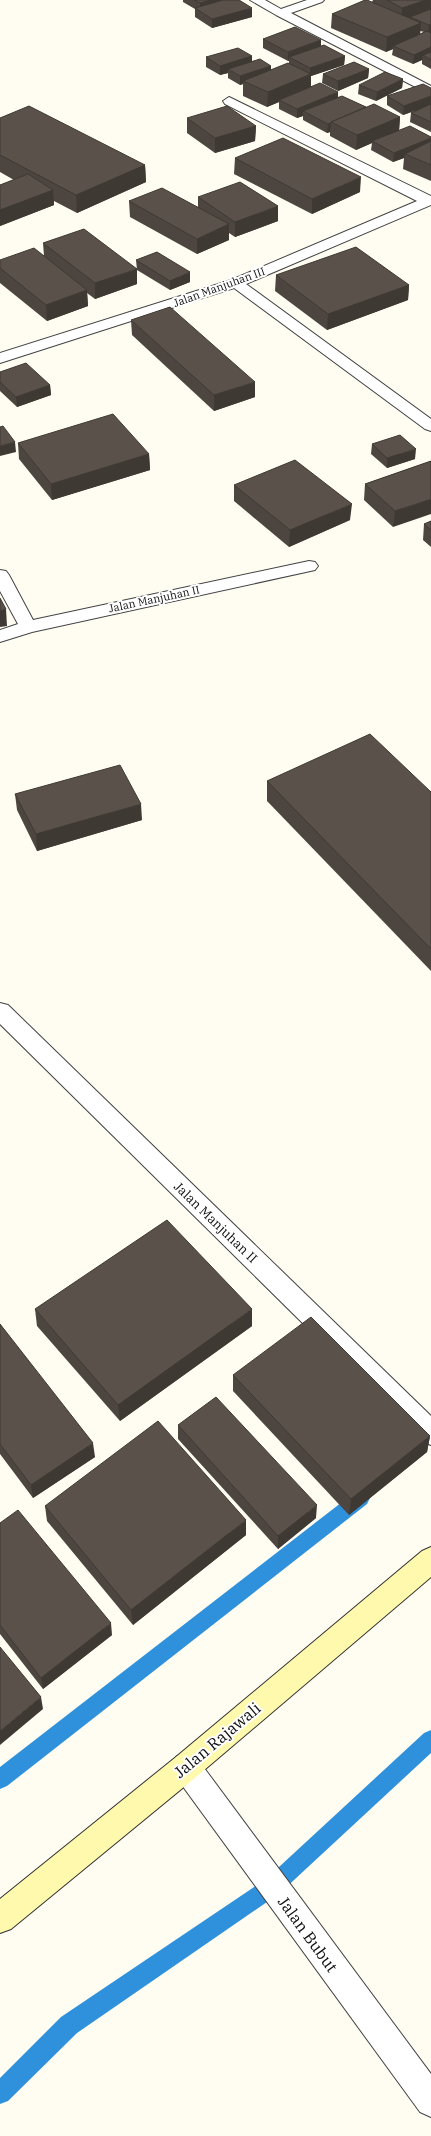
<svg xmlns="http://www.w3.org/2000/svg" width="431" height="2136" font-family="'IBM Plex Serif',serif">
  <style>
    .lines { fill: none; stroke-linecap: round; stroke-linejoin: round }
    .stream { fill: #2f91dc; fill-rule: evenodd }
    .minor-casing { stroke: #434343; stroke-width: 2 }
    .secondary-casing { stroke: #323232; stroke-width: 2 }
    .minor { fill: #fff; fill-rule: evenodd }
    .secondary { fill: #fff9ad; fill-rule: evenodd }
    .wall { fill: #4d4640; fill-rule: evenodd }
    .shaded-wall { fill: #3f3934 }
    .building { fill: #5a514a; stroke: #3f3934 }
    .labels { text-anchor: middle; stroke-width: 4; stroke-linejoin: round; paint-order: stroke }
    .far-street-label { font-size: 11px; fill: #101010; stroke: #fff }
    .street-label { font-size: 13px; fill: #101010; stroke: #fff }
    .near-street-label { font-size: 16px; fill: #101010; stroke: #fff }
  </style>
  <rect width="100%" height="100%" fill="#fffdf2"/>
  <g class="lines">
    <g class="stream">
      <path d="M361,1490l6,2 3,6 -3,6 -360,282 -7,3v-22l355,-275z"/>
      <path d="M431,1730v23l-151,140 -203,140 -69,68 -8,3v-26l61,-61 205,-138 158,-146z"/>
    </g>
    <g class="minor-casing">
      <g id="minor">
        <path d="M250,0h15l16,9 26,-9h17l-2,2 -31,11 140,73v9l-155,-80z"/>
        <path d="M229,97l202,99v9l-185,79 185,135v12l-6,-2 -191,-141 -234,75v-10l231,-73 186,-79 -192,-97 -2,-3z"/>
        <path d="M309,561l6,1 3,4 -3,4 -283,62 -32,10v-12l18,-6 -18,-33v-21l6,1 3,4 24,45z"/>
        <path d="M0,1003l8,2 423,411v29l-9,-4 -422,-417z"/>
        <path d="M186,1753l10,4 235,317v43l-11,-5 -244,-335 -4,-10 4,-10z"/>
      </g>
    </g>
    <g class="secondary-casing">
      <path id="secondary" d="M431,1547v30l-235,200 -185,152 -11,4v-34l176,-142 246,-206z"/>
    </g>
    <use href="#minor" class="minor"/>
    <use href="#secondary" class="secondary"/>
  </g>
  <g class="wall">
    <path d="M183,0h56l13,17 -40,11 -17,-11v-8l-12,-7z"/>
    <path d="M373,0h58v69l-9,-5v-4l-9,4 -21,-9 1,-6 -7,3 -55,-24 1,-14 40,-12zM420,31l4,1 -4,2z"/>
    <path d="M263,39l58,1v6l24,10 -1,9 -33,11v11l55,20 34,10 -1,13 32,7v44l-28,-12 1,-11 -11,4 -22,-12 1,-7 -16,7 -26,-14v-4l-3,1 -24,-13v-4l-6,2 -18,-9v-7l-12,5 -24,-11v-12l-3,1 -12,-7v-5l-8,2 -14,-8v-10l46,-1v5l19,5v4l18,-6v-3h-1l-25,-13z"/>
    <path d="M369,69l-1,9 -30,13 -16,-8 1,-9z"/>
    <path d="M403,79l-1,9 -26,13 -18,-7 1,-9z"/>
    <path d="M431,88v44l-21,-10 1,-9 3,-2 -11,4 -16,-10v-9z"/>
    <path d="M0,118l145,47 1,17 -69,31 -23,-12v4l-54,21v-41l14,-5 -14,-8z"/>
    <path d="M187,118l69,8 -1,15 -40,12 -28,-20z"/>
    <path d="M235,158l125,34 -48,22 -78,-40z"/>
    <path d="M198,197l80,24 -43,16 -6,-4v7l-32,14 -67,-37 -1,-16 69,6z"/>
    <path d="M43,243l94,41 -42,15 -8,-6 1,13 -41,15 -47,-38v-23l44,-4z"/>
    <path d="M136,260l54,22 -20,8 -33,-20z"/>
    <path d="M276,275l133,10 -1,15 -81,30 -52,-39z"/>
    <path d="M131,320l124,77 -41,14 -82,-76z"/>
    <path d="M0,372l50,13 1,10 -34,12 -17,-16z"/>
    <path d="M18,443l131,11 1,16 -98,30 -33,-41z"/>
    <path d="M372,444l43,15 -28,9 -16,-14z"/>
    <path d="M431,461l-38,66 -29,-27 1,-16z"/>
    <path d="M234,485l116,35 -61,27 -55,-46z"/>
    <path d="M431,521v26l-8,-7 1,-16z"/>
    <path d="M267,781l164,11v179l-164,-170z"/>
    <path d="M15,794l127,26 -105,31 -20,-41z"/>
    <path d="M35,1309l217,17 -132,95 -83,-95z"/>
    <path d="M0,1324l95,133 -62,41 -33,-44z"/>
    <path d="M233,1375l197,61 -3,16 -78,63 -116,-124z"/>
    <path d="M178,1425l138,93 -38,31 -100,-110z"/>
    <path d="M45,1506l201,29 -113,90 -86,-104z"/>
    <path d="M0,1523l112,112 -69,54 -43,-55z"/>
  </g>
  <g class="shaded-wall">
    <path d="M211,0h19l-30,11v-8z"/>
    <path d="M426,0h5v12l-21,5v2l-9,3 1,-14z"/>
    <path d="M252,8v9l-40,11v-9z"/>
    <path d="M421,23l-1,14 -27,9v3l-7,3 1,-15z"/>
    <path d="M431,24v9l-3,1 1,-9z"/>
    <path d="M321,40v9l-32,8v4h-1v-9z"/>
    <path d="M431,47v9l-8,-1 -1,5 -9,4 1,-9z"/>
    <path d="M252,56v9l-24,4v4l-8,2v-9z"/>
    <path d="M345,56l-1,9 -33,11v13l-32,11v2l-12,5 1,-15 42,-17v-7z"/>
    <path d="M271,66v9l-28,6v3l-3,1v-9z"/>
    <path d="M369,69l-1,9 -30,13v-10z"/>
    <path d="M403,79l-1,9 -26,13 1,-9z"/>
    <path d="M338,92v9l-35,10v5l-6,2v-9z"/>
    <path d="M431,96v9l-28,10 1,-9z"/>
    <path d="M400,117l-1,15 -27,9v2l-16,7 1,-15z"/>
    <path d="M331,123l-1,9 -3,1 1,-9z"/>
    <path d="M256,126l-1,15 -40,12v-15z"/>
    <path d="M431,138v9l-26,7 -1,4 -11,4 1,-9z"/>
    <path d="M145,165l1,17 -69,31 -1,-18z"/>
    <path d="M361,177l-1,15 -48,22v-15z"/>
    <path d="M53,190l1,15 -54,21v-16z"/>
    <path d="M278,206v15l-43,16v-15z"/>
    <path d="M229,224v16l-32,14v-15z"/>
    <path d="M137,269v15l-42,15v-16z"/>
    <path d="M190,272v10l-20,8v-9z"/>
    <path d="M409,285l-1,15 -81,30 1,-16z"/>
    <path d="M87,290l1,16 -41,15 -1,-16z"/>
    <path d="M255,382v15l-41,14v-16z"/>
    <path d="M50,385l1,10 -34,12 -1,-10z"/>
    <path d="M15,442l1,10 -16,4v-10z"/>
    <path d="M416,449l-1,10 -28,9v-10z"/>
    <path d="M149,454l1,16 -98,30 -1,-16z"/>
    <path d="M431,499v15l-38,13 2,-16z"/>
    <path d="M352,504l-2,16 -61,27 1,-17z"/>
    <path d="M6,609l1,17 -7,1v-16z"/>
    <path d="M141,804l1,16 -105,31 -1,-17z"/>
    <path d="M252,1309v17l-132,95 -2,-16z"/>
    <path d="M430,1436l-3,16 -78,63 2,-16z"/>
    <path d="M93,1443l2,14 -62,41 -2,-13z"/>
    <path d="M317,1505l-1,13 -38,31v-13z"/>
    <path d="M246,1520v15l-113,90 -2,-15z"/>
    <path d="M111,1623l1,12 -69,54 -2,-11z"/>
    <path d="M41,1697l2,12 -43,36v-14z"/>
  </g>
  <g class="building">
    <path d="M194,0h17l-11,3z"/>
    <path d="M223,0h16l13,8 -40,11 -17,-11z"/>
    <path d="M365,0h2l54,23 -34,14 -55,-23z"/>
    <path d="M387,0h39l-24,8z"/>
    <path d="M431,9v15l-2,1 -19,-8z"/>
    <path d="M295,27l26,13 -33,12 -25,-13z"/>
    <path d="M427,31l4,2v14l-17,8 -21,-9z"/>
    <path d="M324,45l21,11 -35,12 -21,-11z"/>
    <path d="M238,48l14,8 -32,10 -14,-9z"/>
    <path d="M431,52v8l-8,-5z"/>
    <path d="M260,59l11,7 -31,10 -12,-7z"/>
    <path d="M354,62l15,7 -31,12 -15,-7z"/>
    <path d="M288,63l23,11 -43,18 -25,-11z"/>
    <path d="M385,72l18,7 -26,13 -18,-7z"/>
    <path d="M320,83l18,9 -41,17 -18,-9z"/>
    <path d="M423,84l8,4v8l-27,10 -17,-10z"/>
    <path d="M342,96l24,11 -35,15v1l-3,1 -25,-13z"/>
    <path d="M374,104l26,13 -43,18 -26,-13z"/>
    <path d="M431,104v18l-20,-9z"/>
    <path d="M29,106l116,59 -69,30 -76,-40v-37z"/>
    <path d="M227,106l29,20 -41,12 -28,-20z"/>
    <path d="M410,126l21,11v1l-37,15 -22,-12z"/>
    <path d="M283,138l78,39 -49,22 -77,-41z"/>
    <path d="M431,141v24l-26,-11z"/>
    <path d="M28,174l25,16 -53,20v-25z"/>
    <path d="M240,182l38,24 -43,16 -37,-25z"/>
    <path d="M162,188l67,36 -32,15 -68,-38z"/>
    <path d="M84,229l53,40 -42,14 -52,-40z"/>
    <path d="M356,247l53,38 -81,29 -52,-39z"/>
    <path d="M34,248l53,42 -41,15 -46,-37v-8z"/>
    <path d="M157,252l33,20 -20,9 -34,-21z"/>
    <path d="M170,307l85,75 -41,13 -83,-75z"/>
    <path d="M26,363l24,22 -34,12 -16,-15v-10z"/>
    <path d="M113,414l36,40 -98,30 -33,-41z"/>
    <path d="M3,426l12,16 -15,4v-19z"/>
    <path d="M400,435l16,14 -29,9 -15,-14z"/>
    <path d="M295,460l57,44 -62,26 -56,-45z"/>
    <path d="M431,461v38l-36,12 -30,-27z"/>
    <path d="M431,521v9l-7,-6z"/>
    <path d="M0,598l6,11 -6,2z"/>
    <path d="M370,734l61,58v157l-164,-168z"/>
    <path d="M120,765l21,39 -105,30 -21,-40z"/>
    <path d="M167,1220l85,89 -134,96 -83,-96z"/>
    <path d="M311,1317l119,119 -79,63 -118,-124z"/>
    <path d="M0,1324l93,119 -62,42 -31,-41z"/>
    <path d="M216,1397l101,108 -39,31 -100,-111z"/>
    <path d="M158,1421l88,99 -115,90 -86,-104z"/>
    <path d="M18,1510l93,113 -70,55 -41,-53v-102z"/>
    <path d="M0,1647l41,50 -41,34z"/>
  </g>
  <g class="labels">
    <g class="far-street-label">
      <text transform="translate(219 287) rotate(-20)" y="4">Jalan Manjuhan III</text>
      <text transform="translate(154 599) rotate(-12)" y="4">Jalan Manjuhan II</text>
    </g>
    <g class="street-label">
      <text transform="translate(216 1222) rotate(44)" y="5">Jalan Manjuhan II</text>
    </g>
    <g class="near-street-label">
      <text transform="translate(217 1740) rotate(-40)" y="6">Jalan Rajawali</text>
      <text transform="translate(308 1934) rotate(54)" y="6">Jalan Bubut</text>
    </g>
  </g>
</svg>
